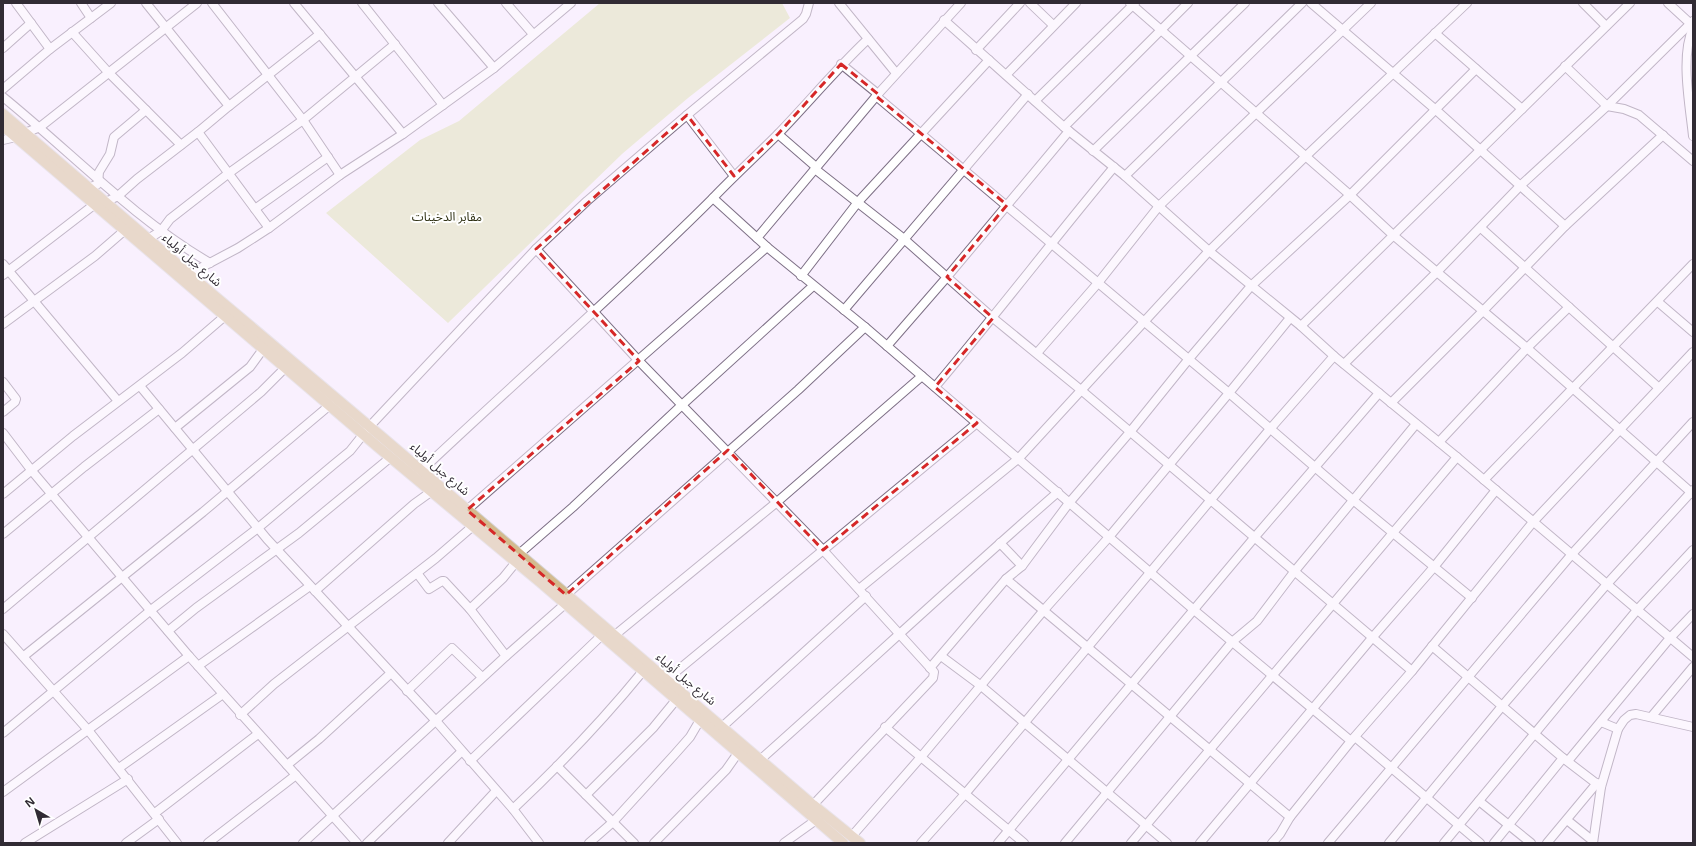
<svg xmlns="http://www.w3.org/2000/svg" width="1696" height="846" font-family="'Open Sans','Noto Sans Arabic',sans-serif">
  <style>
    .green { fill: #dce1b0 }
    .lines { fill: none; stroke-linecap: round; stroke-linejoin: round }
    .minor-casing { stroke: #7e7086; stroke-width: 10 }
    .major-casing { stroke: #d6d5d6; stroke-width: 12 }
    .minor { stroke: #fff; stroke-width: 8 }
    .major { stroke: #d3ba8e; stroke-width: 10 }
    .marked { fill: none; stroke: #d62828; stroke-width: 3; stroke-dasharray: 8 5; stroke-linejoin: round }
    .labels { text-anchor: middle; stroke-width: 4; stroke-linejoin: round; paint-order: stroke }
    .park-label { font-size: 12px; fill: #2d2f11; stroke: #fff }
    .street-label { font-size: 12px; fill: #312b34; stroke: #fff }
  </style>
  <rect width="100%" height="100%" fill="#f9f0fe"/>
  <path class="green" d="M600,3h182l8,15 -102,80 -66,56 -174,169 -122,-110 94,-73 39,-19z"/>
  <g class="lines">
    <g class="minor-casing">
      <g id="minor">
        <path d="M16,3l34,46"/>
        <path d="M81,3l10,15"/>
        <path d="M146,3l83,103"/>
        <path d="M212,3l91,117 37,55"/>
        <path d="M294,3l109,131"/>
        <path d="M362,3l81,102"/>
        <path d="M438,3l56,65"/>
        <path d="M506,3l27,31"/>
        <path d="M839,3l57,70"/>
        <path d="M1030,3l23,22"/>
        <path d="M1130,3l220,192 43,40 134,113 166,146"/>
        <path d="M1311,3l125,107 129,116"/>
        <path d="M1583,3l23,23"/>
        <path d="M1668,3l25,23"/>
        <path d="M944,20l120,107 61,49 84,75 92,75 33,30 123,101 236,200"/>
        <path d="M1693,28c-13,28 -3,78 0,108"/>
        <path d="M72,32l36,40 73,73"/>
        <path d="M1435,33l87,76"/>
        <path d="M3,48l28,-25"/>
        <path d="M976,50l44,-47"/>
        <path d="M841,64l37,30"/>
        <path d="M1565,66l42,40 17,3 15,6 54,46"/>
        <path d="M1006,75l70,-72"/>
        <path d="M3,89l47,-40 61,-46"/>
        <path d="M876,96l353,297 124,107 119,98"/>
        <path d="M3,97c69,56 130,121 207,166"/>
        <path d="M1035,101l100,-98"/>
        <path d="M687,115l47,61"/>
        <path d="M1064,127l124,-124"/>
        <path d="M198,132l71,96"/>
        <path d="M25,133l15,-6 157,-124"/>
        <path d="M778,134l38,33"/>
        <path d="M3,140l13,-3"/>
        <path d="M1093,151l152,-148"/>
        <path d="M815,169l89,70 89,79 88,72 331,281"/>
        <path d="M1125,176l177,-173"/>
        <path d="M89,188l9,-4 1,-12 11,-18 4,-17 32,-27"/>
        <path d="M713,198l54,49 98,80 329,283 157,131"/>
        <path d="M106,202l12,-6 19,-17 61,-47 31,-26 91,-72"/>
        <path d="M255,209l73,-52"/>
        <path d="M1481,228l178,160"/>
        <path d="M757,238l121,-144 83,-91"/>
        <path d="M148,239l13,-8 9,-12 59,-46 74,-53 92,-76"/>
        <path d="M536,249l103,112 184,189 111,122 -1,6 -120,127"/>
        <path d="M3,264l115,137"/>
        <path d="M3,275l92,-71"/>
        <path d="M801,276l57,-74 131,-142"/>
        <path d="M186,277l3,-3 49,-26 31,-20 71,-53 63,-41 91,-66 77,-65"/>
        <path d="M1658,302l35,30"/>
        <path d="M844,310l184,-216"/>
        <path d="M3,324l92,-68 30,-26"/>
        <path d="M1301,326l329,-323"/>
        <path d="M887,346l60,-69 122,-146"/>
        <path d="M1037,353l61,-70 61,-77 212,-203"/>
        <path d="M1344,364l93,-92 83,-86 87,-80 86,-85"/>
        <path d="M3,382l13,17 -1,3 -12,10"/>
        <path d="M140,386l127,153 169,182 77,88 26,34"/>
        <path d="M935,387c61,-72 118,-147 179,-220"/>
        <path d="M1391,403l92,-92 82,-85 98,-91"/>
        <path d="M175,428l75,-61 16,-22"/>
        <path d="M3,433l29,38 157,185 168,187"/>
        <path d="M1439,442l88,-94 42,-41"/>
        <path d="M421,471c97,-92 198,-179 292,-273 21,-22 43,-42 65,-64 30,-31 58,-65 90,-95"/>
        <path d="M1484,480l209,-216"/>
        <path d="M3,494l70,-58 109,-83 43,-37"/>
        <path d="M467,510l300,-263"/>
        <path d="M3,534l81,-67 75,-58"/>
        <path d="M1000,543l22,23"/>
        <path d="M519,554l54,-47 110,-103 130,-118"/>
        <path d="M417,573l12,16 13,-8h2l26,28 36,47"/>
        <path d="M1006,579l284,238"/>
        <path d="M859,589l160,-131 190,-207 96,-94 162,-154"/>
        <path d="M315,591l99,-87 18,-13"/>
        <path d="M566,595l232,-205 67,-63"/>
        <path d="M3,609l258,-217 25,-25"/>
        <path d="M470,609l33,-31 13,-16"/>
        <path d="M168,631l28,-23 103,-75 92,-76"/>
        <path d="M3,634l85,96 89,113"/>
        <path d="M615,635l162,-133 145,-126"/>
        <path d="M1432,646l131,112 38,29"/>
        <path d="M24,656l179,-144 127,-107"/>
        <path d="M941,656l39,29 187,158"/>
        <path d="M198,666l112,-80"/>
        <path d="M930,668l76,-89 16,-13 47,-63 61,-71 58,-72 63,-74 99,-91 126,-126"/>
        <path d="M666,680l311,-257"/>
        <path d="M407,691l45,-43 30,29"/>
        <path d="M240,715l34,-31 162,-126 37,-32"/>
        <path d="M1652,716l41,-49"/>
        <path d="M1601,722l17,7"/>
        <path d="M722,727l144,-131"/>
        <path d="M885,727l139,116"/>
        <path d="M3,733l148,-123 107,-82 75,-63 17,-14 20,-25 166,-177 51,-48 100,-86 116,-96 3,-5 3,-11"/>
        <path d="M1355,737l125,106"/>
        <path d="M760,760c100,-89 197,-180 298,-268"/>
        <path d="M470,761l131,-125"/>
        <path d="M1568,761l102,-123 23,-24"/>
        <path d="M287,765l32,-26 72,-66"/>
        <path d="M557,766l77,77"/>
        <path d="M119,768l104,-74"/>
        <path d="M3,792l186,-136"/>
        <path d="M586,795l67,-67 23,-28"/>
        <path d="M1479,801l52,42"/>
        <path d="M513,809c46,-43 90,-89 130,-138"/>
        <path d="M155,813l103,-79"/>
        <path d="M1567,820l26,21"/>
        <path d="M852,836l69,-79 123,-147 65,-73 120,-144 61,-75"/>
        <path d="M25,843l103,-64"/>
        <path d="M126,843l33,-24"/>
        <path d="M208,843l88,-68"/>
        <path d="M303,843l203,-187 59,-52"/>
        <path d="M367,843l94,-91"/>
        <path d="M448,843l48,-52"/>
        <path d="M589,843l24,-21 62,-68 15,-17 10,-17"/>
        <path d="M654,843l72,-73 12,-17"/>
        <path d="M784,843l32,-23"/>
        <path d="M921,843l44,-49 305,-365 64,-73"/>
        <path d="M998,843l256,-305 125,-145"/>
        <path d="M1065,843l167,-201 25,-21 37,-49 122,-148"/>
        <path d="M1131,843l326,-386"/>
        <path d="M1200,843l172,-205 62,-71 62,-77"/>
        <path d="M1272,843l8,-9 10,-17 61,-76 61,-70 121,-149 160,-170"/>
        <path d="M1328,843l244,-289 121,-132"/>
        <path d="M1389,843l114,-138 104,-121 86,-94"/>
        <path d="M1444,843l193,-233 56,-60"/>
        <path d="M1494,843l69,-85"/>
        <path d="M1547,843l50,-60"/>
        <path d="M1593,843l8,-56 17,-58 6,-9 6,-5 6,-1 57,13"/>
      </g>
    </g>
    <g class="major-casing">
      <g id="major">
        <path d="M3,114l208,179 171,144 431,368 47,38"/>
        <path d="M3,126l375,321 162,135 303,261"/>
      </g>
    </g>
    <use href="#minor" class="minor"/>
    <use href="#major" class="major"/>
  </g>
  <path d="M0 0H1696V846H0ZM841,64l37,30 -2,2 131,109 -60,72 46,41 -58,69 42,36 -154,127 -95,-100 -162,145 -99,-85 172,-149 -103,-112 151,-134 47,61 44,-42z" fill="#f9f0fe" fill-opacity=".55" fill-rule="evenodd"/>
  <path class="marked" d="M841,64l37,30 -2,2 131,109 -60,72 46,41 -58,69 42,36 -154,127 -95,-100 -162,145 -99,-85 172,-149 -103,-112 151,-134 47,61 44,-42z"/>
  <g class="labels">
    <g class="park-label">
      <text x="447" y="221">مقابر الدخينات</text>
    </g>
    <g class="street-label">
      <text transform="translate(192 260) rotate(41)" y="4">شارع جبل أولياء</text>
      <text transform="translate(440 469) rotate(41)" y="4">شارع جبل أولياء</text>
      <text transform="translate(686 679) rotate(40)" y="4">شارع جبل أولياء</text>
    </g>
  </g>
  <rect width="1696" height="846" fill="none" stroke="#312b34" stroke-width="8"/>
  <g transform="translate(36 810) rotate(322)" stroke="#ffffff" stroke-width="3" paint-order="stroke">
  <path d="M0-3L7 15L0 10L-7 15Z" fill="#312b34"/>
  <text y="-6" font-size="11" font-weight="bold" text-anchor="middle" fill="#312b34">N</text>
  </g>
</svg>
